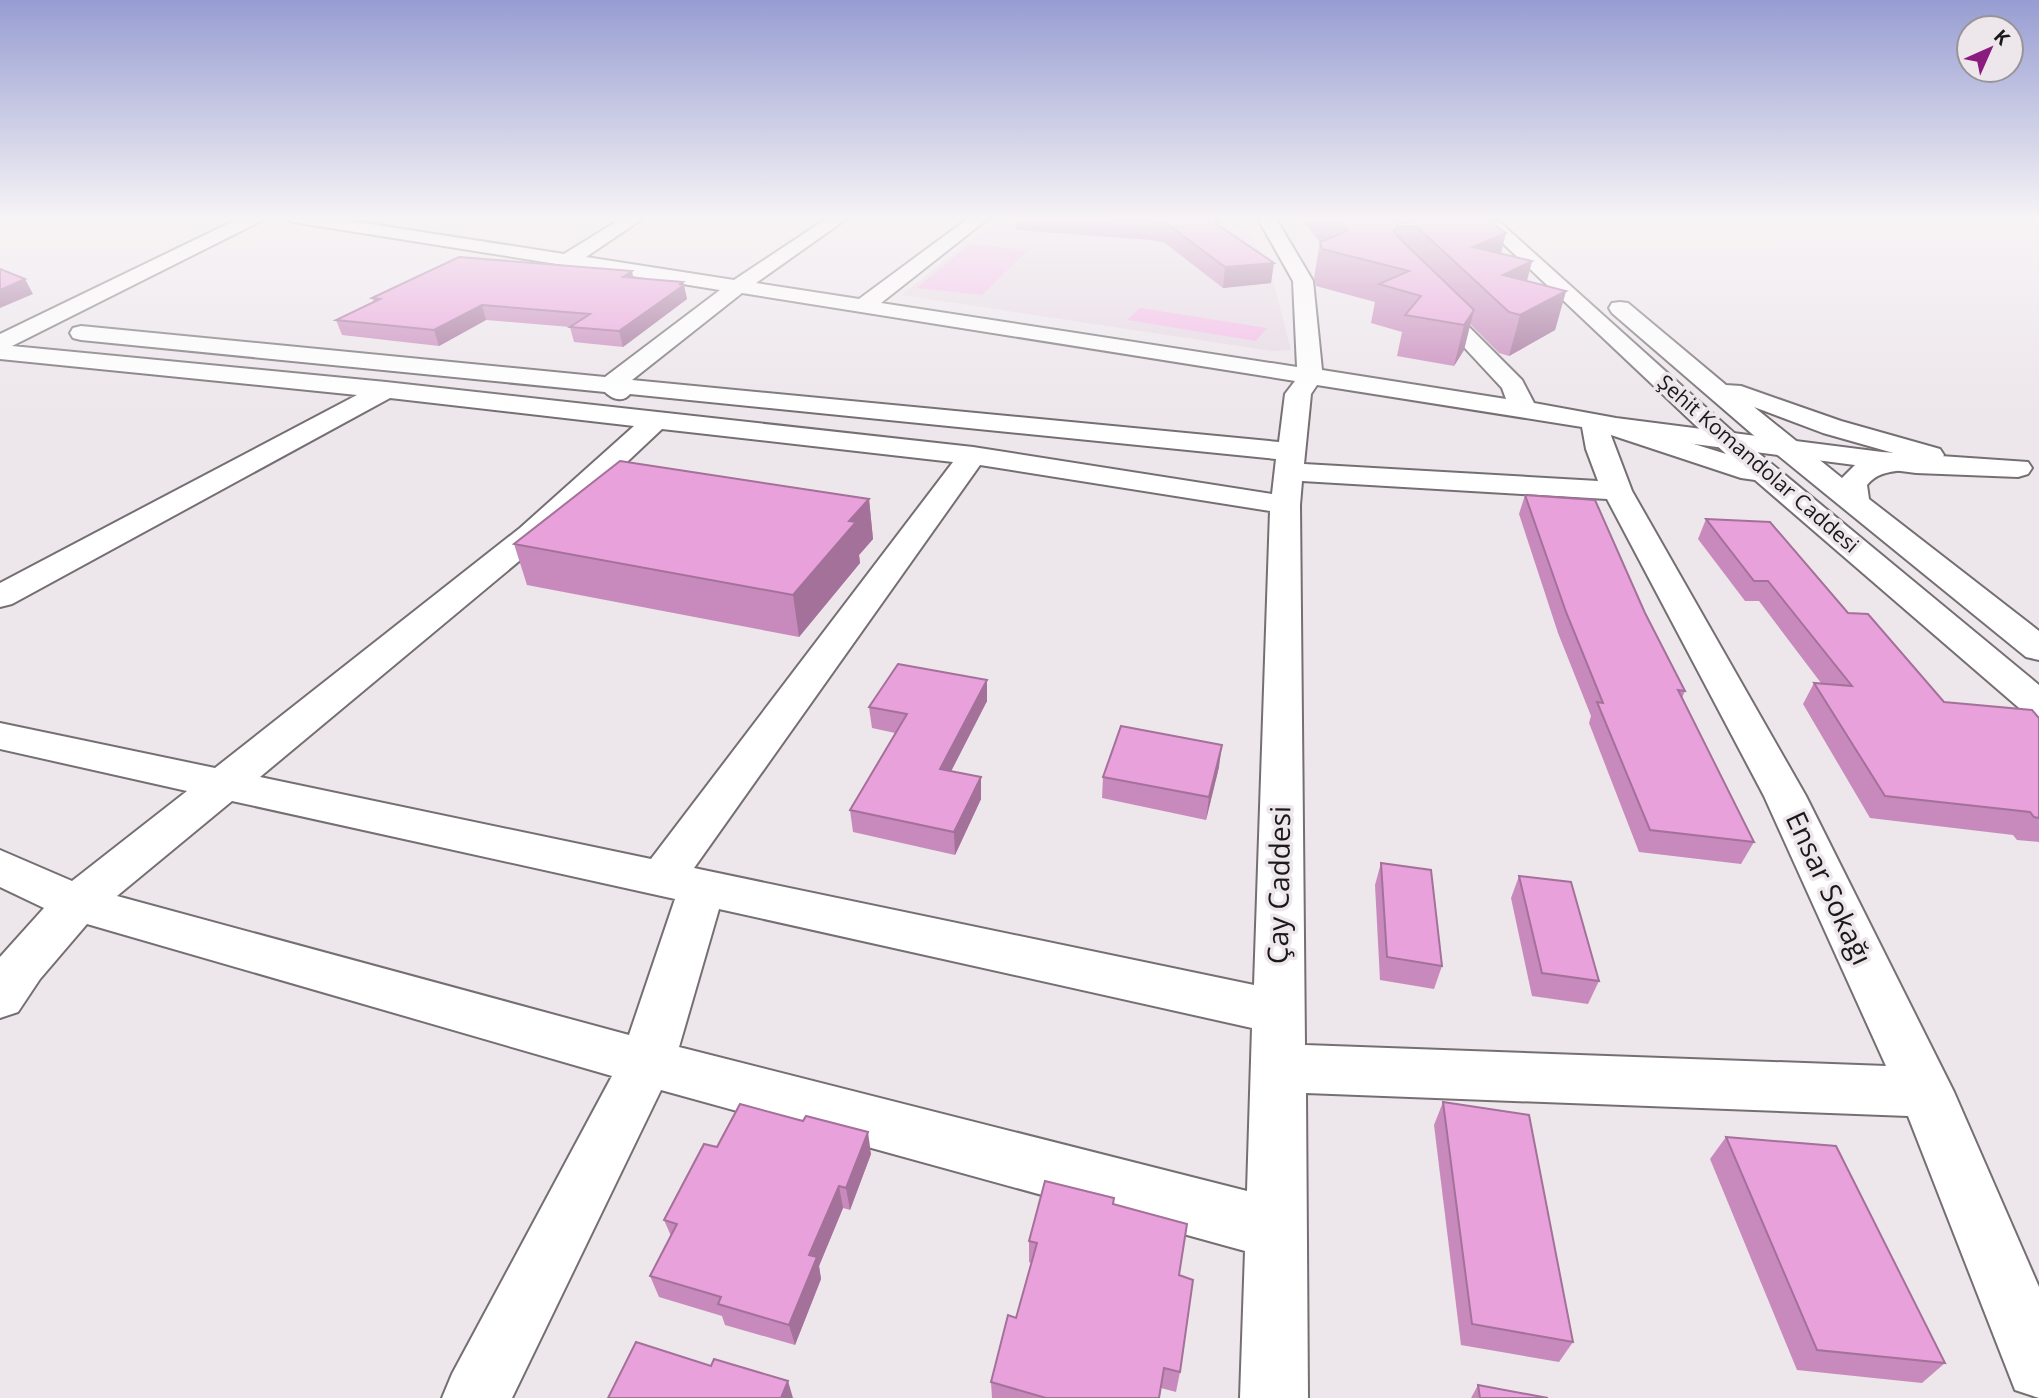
<svg xmlns="http://www.w3.org/2000/svg" width="2039" height="1398" font-family="'Open Sans',sans-serif">
  <style>
    .built { fill: #e6d9e3 }
    .green { fill: #f4b9e8 }
    .lines { fill: none; stroke-linecap: round; stroke-linejoin: round }
    .minor-casing { stroke: #756f73; stroke-width: 4 }
    .major-casing { stroke: #756f73; stroke-width: 4 }
    .minor { fill: #fff; fill-rule: evenodd }
    .major { fill: #fff; fill-rule: evenodd }
    .wall { fill: #c88abc }
    .shaded-wall { fill: #a37199 }
    .building { fill: #e9a1db; stroke: #a37199; stroke-width: 2 }
    .labels { text-anchor: middle; stroke-width: 7; stroke-linejoin: round; paint-order: stroke }
    .far-street-label { font-size: 21px; fill: #1a181a; stroke: #ede6eb }
    .near-street-label { font-size: 28px; fill: #1a181a; stroke: #ede6eb }
  </style>
  <rect width="100%" height="100%" fill="#ede6eb"/>
  <path class="built" d="M998,217h242l30,52 21,81 -19,1 -370,-56z"/>
  <g class="green">
    <path d="M969,244l59,6 -46,45 -65,-7z"/>
    <path d="M1140,308l127,20 -11,13 -129,-21z"/>
  </g>
  <g class="lines">
    <g class="minor-casing">
      <path id="minor" d="M242,217h22l-3,4 -249,125 374,36 587,65 299,47 4,-35 -646,-65c-7,9 -18,5 -25,-2l-524,-52 -8,-2 -3,-5 3,-5 8,-2 524,51 115,-87 -427,-68 -9,-5h41l239,37 60,-37h21l-59,40 148,23 95,-63h20l-93,66 103,16 111,-82h20l-109,86 416,64 -4,-86 -36,-64h18l38,64 9,89 184,29 -4,-11 -78,-84 -4,-4 4,-4h14l84,84 12,23 82,15 266,34 146,10 4,6 -4,6 -10,3 -102,-4 -306,-40 22,58 174,305 148,296 85,195v111l-24,-8 -107,-274 -602,-23 2,305h-68l5,-147 -584,-161 -149,308h-70l10,-24 160,-298 -525,-152 -47,55 -22,33 -18,6v-61l44,-49 -44,-21v-37l72,31 115,-90 -187,-42v-26l215,45 305,-240 114,-102 -244,-28 -378,206 -12,3v-24l357,-188 -357,-36v-25zM742,293l553,88 -10,13 -6,48 -647,-62zM1317,385l265,42 4,22 12,32 -294,-17 7,-70zM662,429l291,33 -302,397 -391,-82 282,-235zM980,465l290,46 -16,474 -560,-117zM1302,481l305,18 157,297 122,270 -581,-21 -5,-540zM232,801l443,98 -46,136 -512,-139zM719,909l533,119 -5,163 -568,-144z"/>
    </g>
    <g class="major-casing">
      <g id="major">
        <path d="M1475,217h19l239,215 306,253v32l-14,-4 -270,-233 -14,-2 -133,-44 -4,-6 4,-6 9,-2 109,34z"/>
        <path d="M1620,302l8,1 98,82 15,1 100,35 99,28 4,6 -4,6 -10,2 -13,-3 -3,8c-18,4 -35,2 -47,17l2,14 170,132v29l-13,-3 -268,-218 -146,-126 -3,-5 3,-5zM1754,407l69,26 74,21 -40,9 -15,15z"/>
      </g>
    </g>
    <use href="#minor" class="minor"/>
    <use href="#major" class="major"/>
  </g>
  <g class="wall">
    <path d="M1016,217h204l-2,8 53,58 -48,5 -58,-45 -13,-3 -136,-10z"/>
    <path d="M1299,217h185l17,37 31,7 -5,20 39,10 -11,39 -46,26 -10,-3 -29,-29 -6,26 -10,16 -57,-10 5,-24 -31,-9 4,-21 -59,-16 -2,-8 6,-36z"/>
    <path d="M633,278l51,7 3,14 -64,48 -49,-5 -4,-15 -84,-7 -47,26 -97,-11 -6,-15 38,-18 -2,-4z"/>
    <path d="M1525,495l120,118 40,78 -3,7 72,144 -13,22 -102,-12 -50,-129 2,-7 -33,-83 -39,-119z"/>
    <path d="M869,499l4,40 -14,16 1,8 -61,74 -272,-52 -13,-41z"/>
    <path d="M1706,519l142,94 96,89 95,16v124l-22,-2 -4,-5 -143,-17 -67,-114 11,-21h7l-62,-82h-14l-47,-62z"/>
    <path d="M987,701l-36,70 30,6v22l-26,56 -102,-23 -3,-22 45,-77 -23,-5 -3,-21z"/>
    <path d="M1219,767l-13,53 -104,-22 1,-21z"/>
    <path d="M1381,863l61,103 -8,23 -54,-9 -5,-95z"/>
    <path d="M1519,876l80,105 -11,23 -56,-8 -21,-98z"/>
    <path d="M1443,1102l130,240 -14,20 -98,-17 -27,-220z"/>
    <path d="M1726,1137l219,226 -23,20 -125,-13 -87,-211z"/>
    <path d="M717,1147l154,7 -21,56 -7,-2 -24,58 2,13 -26,66 -70,-20 -3,-9 -63,-19 -9,-21 21,-40 -7,-16z"/>
    <path d="M1114,1198v6l65,71 1,97 -4,20 -15,-4 -2,10h-167l-1,-16 25,-64 15,-55 -2,-1v-21z"/>
    <path d="M1478,1385l70,13h-77z"/>
  </g>
  <g class="shaded-wall">
    <path d="M1217,217h3l-7,25 2,-19z"/>
    <path d="M1506,233l-9,36 -24,-22z"/>
    <path d="M1532,261l-10,38 -19,-24z"/>
    <path d="M1274,263l-3,20 -48,5 2,-21z"/>
    <path d="M632,271l3,15 -12,-9z"/>
    <path d="M25,279l8,15 -33,14v-18z"/>
    <path d="M683,282l4,17 -64,48 -4,-16z"/>
    <path d="M1566,291l-11,39 -46,26 11,-41z"/>
    <path d="M482,305l4,15 -47,26 -5,-16z"/>
    <path d="M1474,310l-10,40 -10,16 10,-41z"/>
    <path d="M869,499l4,40 -14,16 1,8 -61,74 -6,-42 56,-74z"/>
    <path d="M987,680v21l-46,90 -1,-22z"/>
    <path d="M1222,745l-3,22 -13,53 3,-23z"/>
    <path d="M981,777v22l-26,56 -1,-23z"/>
    <path d="M868,1132l3,22 -21,56 -4,-22z"/>
    <path d="M839,1186l4,22 -24,58 2,13 -26,66 -6,-20 20,-70z"/>
    <path d="M788,1381l5,17h-12z"/>
  </g>
  <g class="building">
    <path d="M1089,217h128l-2,6 59,40 -49,4 -58,-43 -14,-3z"/>
    <path d="M1333,217h58l5,5 16,1 4,-6h68l22,16 -33,14 59,14 -29,14 63,16 -46,24 -11,-3 -93,-86h-18l-4,5 4,6 76,73 -10,15 -59,-10 16,-19 -42,-12 30,-13 -87,-22 -2,-7 27,-11z"/>
    <path d="M459,257l173,14 -9,6 60,5 -3,2 4,1 -65,46 -49,-4 20,-13 -108,-9 -48,25 -98,-10 44,-21 -8,-1z"/>
    <path d="M0,269l25,10 -25,11z"/>
    <path d="M620,461l249,38 -20,22 7,1 -63,73 -279,-51z"/>
    <path d="M1525,495l70,5 50,113 40,78 -7,-1 76,152 -104,-12 -53,-128 6,1 -37,-91z"/>
    <path d="M1706,519l64,3 78,91 20,1 76,88 88,8 7,8v100l-5,-1 -4,-5 -145,-16 -71,-113 38,3 -84,-105h-14z"/>
    <path d="M898,664l89,16 -47,89 41,8 -27,55 -104,-22 57,-96 -38,-7z"/>
    <path d="M1121,726l101,19 -13,52 -106,-20z"/>
    <path d="M1381,863l50,7 11,96 -55,-9z"/>
    <path d="M1519,876l52,6 28,99 -57,-8z"/>
    <path d="M1443,1102l86,13 44,227 -101,-18z"/>
    <path d="M740,1104l63,17 3,-5 62,16 -22,56 -7,-2 -30,69 8,2 -28,68 -71,-21 3,-7 -71,-21 27,-52 -13,-4 40,-76 13,3z"/>
    <path d="M1726,1137l110,9 109,217 -128,-13z"/>
    <path d="M1045,1181l69,17 -1,6 74,20 -8,51 14,5 -13,92 -16,-4 -5,30h-113l-55,-16 17,-67 8,3 21,-75 -8,-2z"/>
    <path d="M636,1342l75,24 3,-7 74,22 -7,17h-173z"/>
    <path d="M1478,1385l70,13h-68z"/>
  </g>
  <linearGradient id="sky" x2="0" y2="1"><stop stop-color="#979dd2"/><stop offset="0.53" stop-color="#f7f4f6"/><stop offset="1" stop-color="#f7f4f6" stop-opacity="0"/></linearGradient>
  <rect width="2039" height="412" fill="url(#sky)"/>
  <g class="labels">
    <g class="far-street-label">
      <text transform="translate(1758 464) rotate(41)" y="7">Şehit Komandolar Caddesi</text>
    </g>
    <g class="near-street-label">
      <text transform="translate(1279 885) rotate(-89)" y="10">Çay Caddesi</text>
      <text transform="translate(1829 888) rotate(65)" y="10">Ensar Sokağı</text>
    </g>
  </g>
  <g transform="translate(1990 49) rotate(45)"><circle r="33" fill="#ede6eb" stroke="#999497" stroke-width="2"/>
  <path d="M0-5L12 26L0 18L-12 26Z" fill="#8b1b7e"/>
  <text y="-10" font-size="19" font-weight="bold" text-anchor="middle" fill="#1a181a">K</text>
  </g>
</svg>
